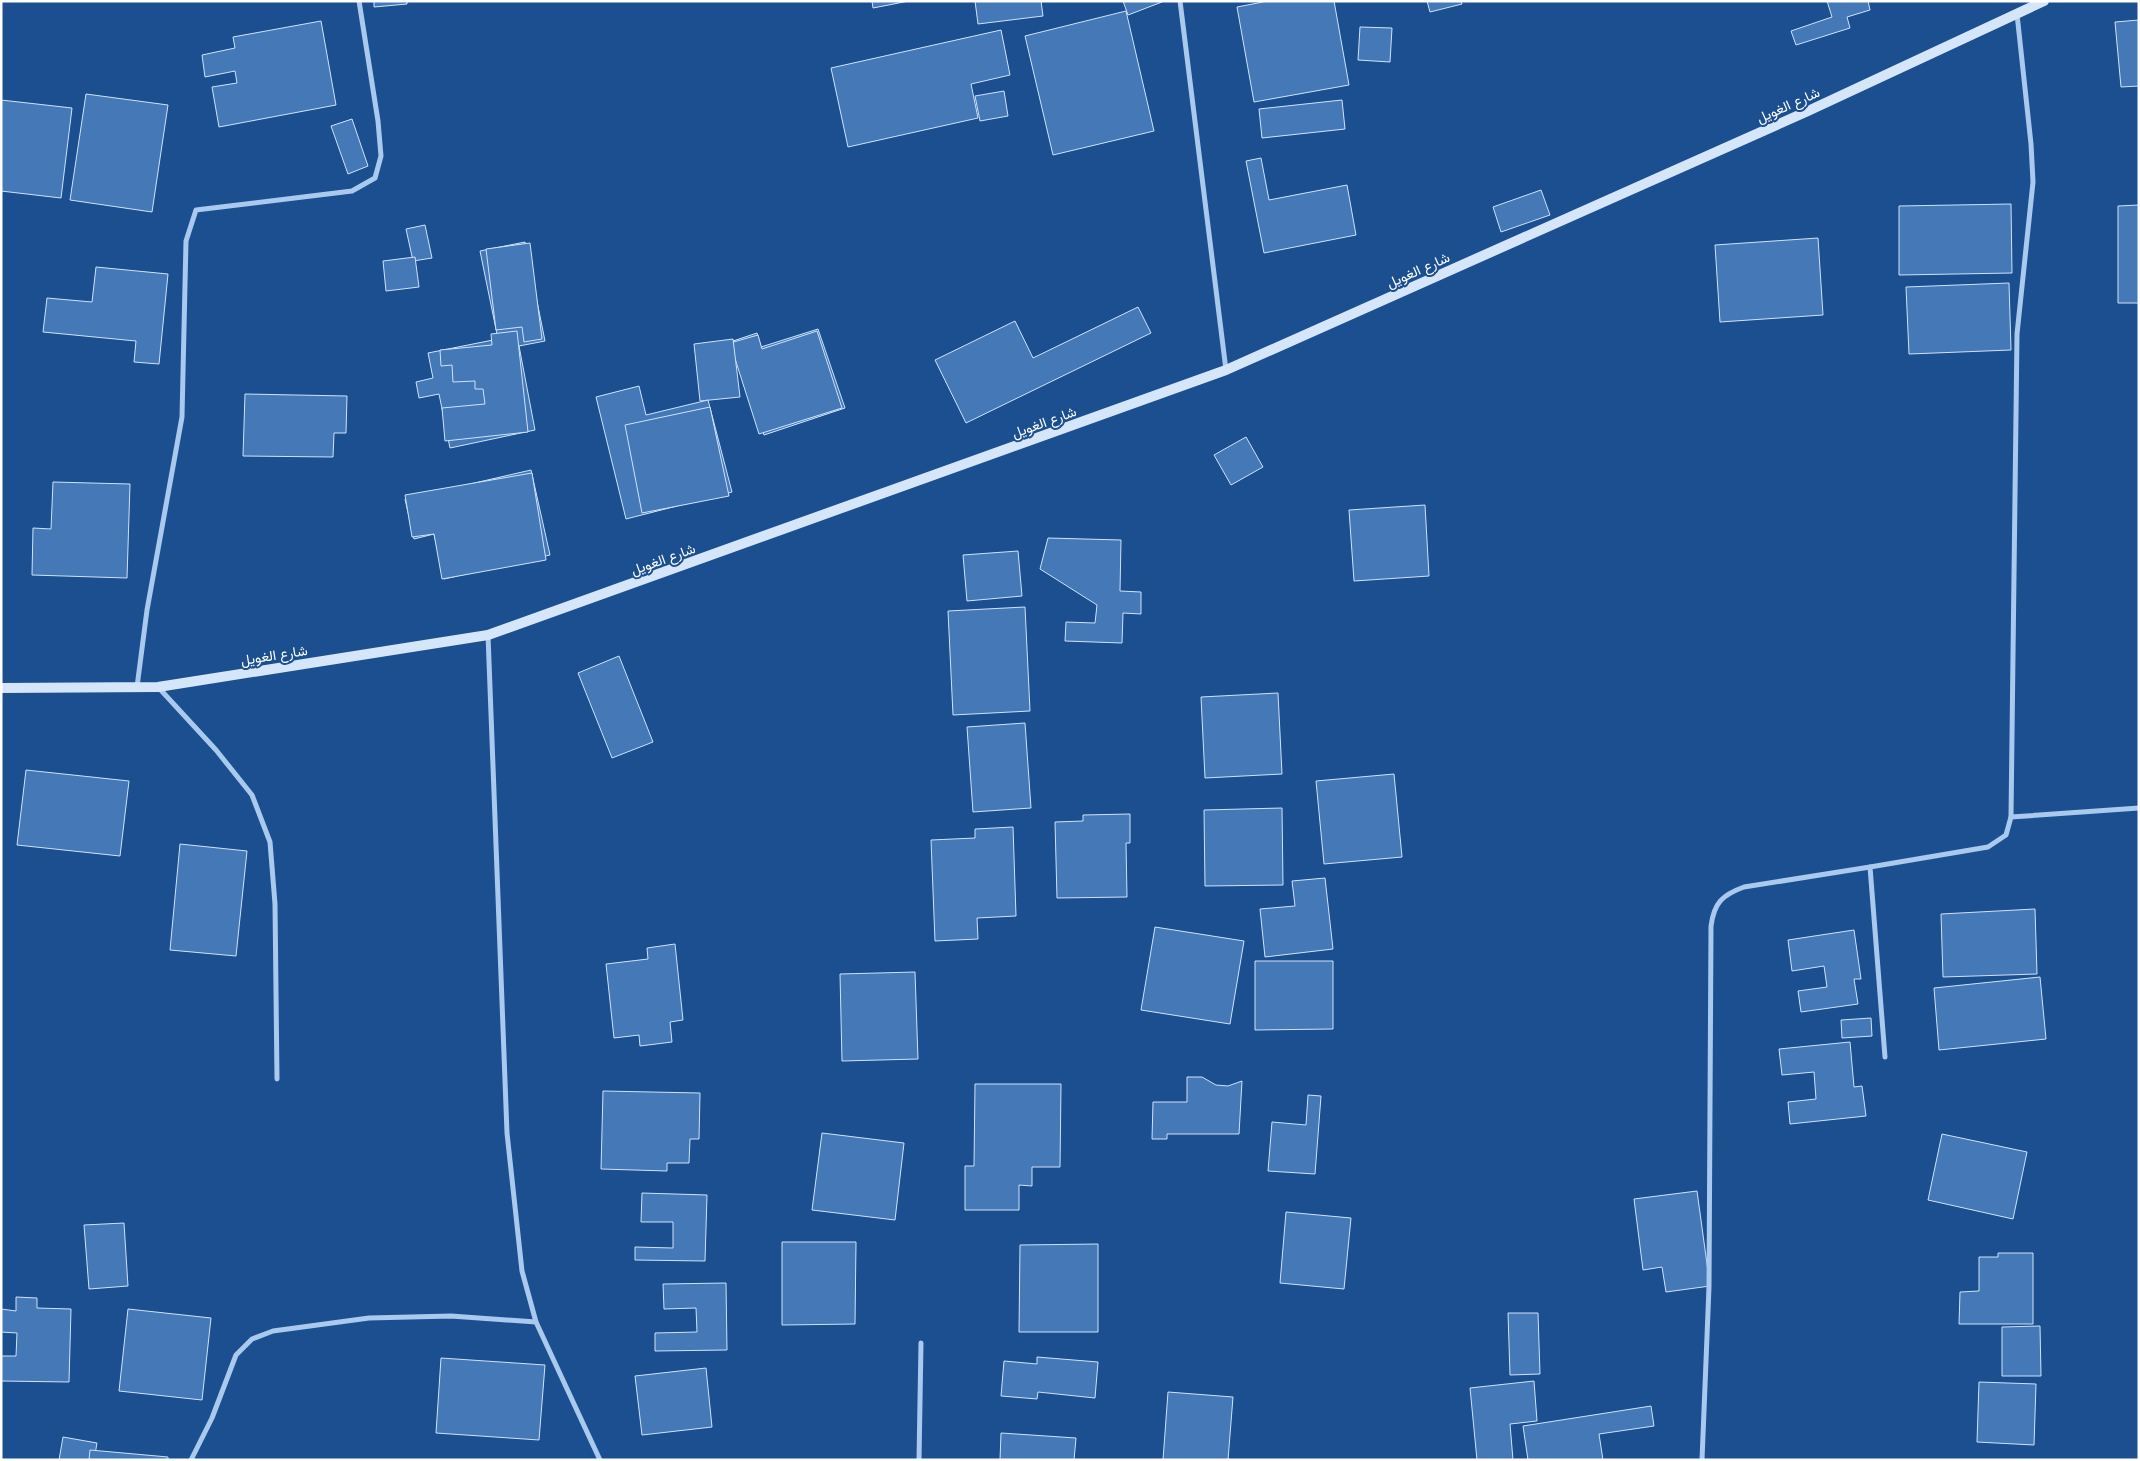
<svg xmlns="http://www.w3.org/2000/svg" width="2140" height="1461" font-family="'Noto Sans',Vazirmatn,sans-serif">
  <style>
    .building { fill: #4478b7; stroke: #cfe3fa }
    .lines { fill: none; stroke-linecap: round; stroke-linejoin: round }
    .street { stroke: #a9c9ee; stroke-width: 5 }
    .secondary { stroke: #d6e6fa; stroke-width: 10 }
    .labels { text-anchor: middle; stroke-width: 4; stroke-linejoin: round; paint-order: stroke }
    .street-label { font-size: 14px; fill: #fff; stroke: #1b4f8f }
  </style>
  <rect width="100%" height="100%" fill="#1b4f8f"/>
  <g class="building">
    <path d="M374,1h33v3l-33,3z"/>
    <path d="M872,1h37l-36,7z"/>
    <path d="M975,1h66l2,15 -65,8z"/>
    <path d="M1123,1h39v1l-34,13z"/>
    <path d="M1268,1h66l15,84 -95,17 -17,-95z"/>
    <path d="M1427,1h34l1,3 -32,8z"/>
    <path d="M1827,1h41l2,9 -23,7 3,11 -54,17 -5,-14 41,-14z"/>
    <path d="M1126,11l28,120 -101,24 -28,-119z"/>
    <path d="M2139,20v66l-18,1 -6,-65z"/>
    <path d="M321,21l15,84 -117,22 -7,-40 25,-4 -2,-12 -30,6 -3,-22 33,-7 -2,-11z"/>
    <path d="M1360,27l32,1 -2,34 -32,-2z"/>
    <path d="M1001,30l9,45 -39,9 7,34 -130,29 -17,-79z"/>
    <path d="M1004,91l4,25 -28,5 -5,-25z"/>
    <path d="M86,94l82,11 -16,107 -82,-12z"/>
    <path d="M1,100l71,8 -11,90 -60,-7z"/>
    <path d="M1342,100l3,29 -83,9 -3,-29z"/>
    <path d="M352,119l16,47 -20,8 -17,-48z"/>
    <path d="M1261,158l8,42 78,-15 9,50 -92,18 -18,-92z"/>
    <path d="M1541,190l9,25 -49,17 -8,-25z"/>
    <path d="M2011,204l1,69 -113,2v-69z"/>
    <path d="M2139,205v98h-21v-97z"/>
    <path d="M425,225l7,33 -19,3 -7,-32z"/>
    <path d="M1818,238l5,77 -103,7 -5,-77z"/>
    <path d="M525,242l20,99 -26,5 16,84 -85,18 -11,-54 -20,4 -3,-16 17,-4 -5,-25 70,-14 -18,-88z"/>
    <path d="M530,243l12,96 -18,3 -2,-15 -26,3 -10,-81z"/>
    <path d="M415,257l4,30 -33,4 -3,-30z"/>
    <path d="M96,267l72,7 -9,90 -25,-2 2,-21 -93,-9 4,-34 45,4z"/>
    <path d="M2009,283l2,67 -102,4 -3,-67z"/>
    <path d="M1138,307l13,26 -185,90 -31,-63 80,-39 18,37z"/>
    <path d="M818,329l27,79 -81,27 -31,-94 24,-8 4,14z"/>
    <path d="M517,331l11,101 -83,9 -3,-33 43,-4 -2,-15h-8v-8l-22,1 -1,-17 -11,1 -1,-16 52,-5 -1,-11z"/>
    <path d="M817,331l25,77 -83,26 -29,-91 28,-8 4,14z"/>
    <path d="M733,339l7,58 -40,4 -6,-57z"/>
    <path d="M639,386l7,29 62,-15 24,92 -106,27 -30,-122z"/>
    <path d="M245,394l102,2 -1,37h-12l-1,24 -90,-1z"/>
    <path d="M710,407l19,89 -87,17 -17,-88z"/>
    <path d="M1246,437l17,30 -32,18 -17,-30z"/>
    <path d="M531,470l19,85 -106,24 -10,-45 -20,5 -9,-40z"/>
    <path d="M532,473l14,87 -104,19 -8,-45 -22,3 -7,-42z"/>
    <path d="M53,482l77,2 -3,94 -95,-3 1,-47 18,1z"/>
    <path d="M1425,505l4,71 -75,5 -5,-71z"/>
    <path d="M1048,538l73,2 -1,51 21,1v22l-18,-1 -1,30 -57,-2 1,-19 29,1 2,-18 -57,-36z"/>
    <path d="M1018,551l4,45 -55,5 -4,-46z"/>
    <path d="M1025,607l5,104 -77,4 -5,-104z"/>
    <path d="M619,656l34,86 -41,16 -34,-85z"/>
    <path d="M1278,693l4,81 -77,4 -4,-81z"/>
    <path d="M1025,723l6,85 -58,4 -6,-85z"/>
    <path d="M26,770l103,11 -9,75 -103,-11z"/>
    <path d="M1394,774l8,83 -78,7 -8,-83z"/>
    <path d="M1282,808l1,77 -78,1 -1,-76z"/>
    <path d="M1130,814v29h-4l1,54 -70,1 -2,-76 28,-1v-6z"/>
    <path d="M1013,827l3,89 -39,2 1,21 -43,2 -4,-101 44,-2v-9z"/>
    <path d="M180,844l67,7 -11,105 -66,-6z"/>
    <path d="M1325,878l8,71 -68,8 -5,-48 35,-3 -3,-25z"/>
    <path d="M2035,909l2,65 -94,3 -2,-63z"/>
    <path d="M1155,927l89,14 -14,83 -89,-14z"/>
    <path d="M1854,930l7,49h-7l4,25 -57,8 -3,-21 29,-4 -3,-21 -32,5 -4,-31z"/>
    <path d="M675,944l8,76 -13,2 2,20 -32,4 -1,-11 -25,3 -8,-74 42,-5 -1,-11z"/>
    <path d="M1255,961h78v68l-78,1z"/>
    <path d="M915,972l3,87 -76,2 -2,-87z"/>
    <path d="M2040,977l6,62 -107,11 -5,-62z"/>
    <path d="M1871,1018l1,18 -30,2 -1,-18z"/>
    <path d="M1850,1042l4,45 8,-1 4,30 -76,8 -2,-22 28,-3 -2,-27 -32,3 -3,-26z"/>
    <path d="M1187,1077h15l14,8 12,1 14,-5 -3,53h-72v5h-15l1,-37h34z"/>
    <path d="M975,1084h86l-1,83h-28v19l-13,-1v25h-54v-44h9z"/>
    <path d="M603,1091l97,2 -1,46h-9l-1,24h-22v8l-66,-2z"/>
    <path d="M1308,1095l13,1 -6,78 -47,-3 4,-49 34,3z"/>
    <path d="M822,1133l82,10 -9,77 -83,-10z"/>
    <path d="M1942,1134l85,18 -14,67 -85,-19z"/>
    <path d="M1697,1191l13,95 -44,6 -4,-25 -19,3 -9,-71z"/>
    <path d="M642,1193l65,2 -2,66 -70,-1v-13l38,1v-26h-32z"/>
    <path d="M1286,1212l65,6 -7,71 -64,-6z"/>
    <path d="M124,1223l4,63 -39,3 -5,-64z"/>
    <path d="M782,1242h74l-1,82 -73,1z"/>
    <path d="M1098,1244v88h-79l1,-87z"/>
    <path d="M1998,1253h35v71h-74l1,-32 19,-1v-34h19z"/>
    <path d="M726,1283l1,67 -72,1v-18l42,-1 -1,-24 -32,1 -1,-25z"/>
    <path d="M16,1297l21,1v10l34,1 -2,73 -68,-1v-25h15l1,-23 -16,-1v-23l15,2z"/>
    <path d="M128,1309l83,9 -9,82 -83,-9z"/>
    <path d="M1508,1313h30l2,61 -30,1z"/>
    <path d="M2040,1326l1,50h-39v-49z"/>
    <path d="M1037,1357l61,5 -3,36 -57,-6 -1,7 -36,-3 3,-35 33,3z"/>
    <path d="M441,1358l104,7 -6,75 -103,-7z"/>
    <path d="M706,1368l6,59 -70,8 -7,-59z"/>
    <path d="M1534,1381l3,40 -27,3 3,36h-36l-7,-72z"/>
    <path d="M1979,1382l57,2 -2,61 -57,-3z"/>
    <path d="M1168,1392l65,5 -5,63h-65z"/>
    <path d="M1651,1406l3,20 -55,8 4,26h-75l-5,-34z"/>
    <path d="M1001,1433l75,5 -2,22h-74z"/>
    <path d="M63,1437l34,6 -3,17h-35z"/>
    <path d="M90,1450l78,7v3h-79z"/>
  </g>
  <g class="lines">
    <g class="street">
      <path d="M1180,1l46,369"/>
      <path d="M488,635l19,498 15,138 14,51 64,138"/>
      <path d="M137,687l10,-77 35,-193 4,-176 10,-31 156,-19 23,-13 6,-22 -3,-35 -19,-120"/>
      <path d="M158,687l58,63 36,45 18,47 5,62 2,175"/>
      <path d="M2011,817l128,-9"/>
      <path d="M1885,1057l-15,-190 118,-20 18,-12 5,-18 6,-483 16,-152 -2,-38 -14,-130"/>
      <path d="M191,1460l21,-42 24,-63 16,-16 21,-8 96,-13 82,-2 85,6"/>
      <path d="M919,1460l2,-117"/>
      <path d="M1702,1460l7,-173 2,-361c3,-23 11,-31 33,-39l126,-20"/>
    </g>
    <path class="secondary" d="M1,688l157,-1 330,-52 738,-265 582,-259 236,-110"/>
  </g>
  <g class="labels">
    <g class="street-label">
      <text transform="translate(1788 105) rotate(-24)" y="5">شارع الغويل</text>
      <text transform="translate(1418 270) rotate(-24)" y="5">شارع الغويل</text>
      <text transform="translate(1044 422) rotate(-20)" y="5">شارع الغويل</text>
      <text transform="translate(663 559) rotate(-20)" y="5">شارع الغويل</text>
      <text transform="translate(274 655) rotate(-9)" y="5">شارع الغويل</text>
    </g>
  </g>
  <rect width="2140" height="1461" fill="none" stroke="#ffffff" stroke-width="5"/>
</svg>
